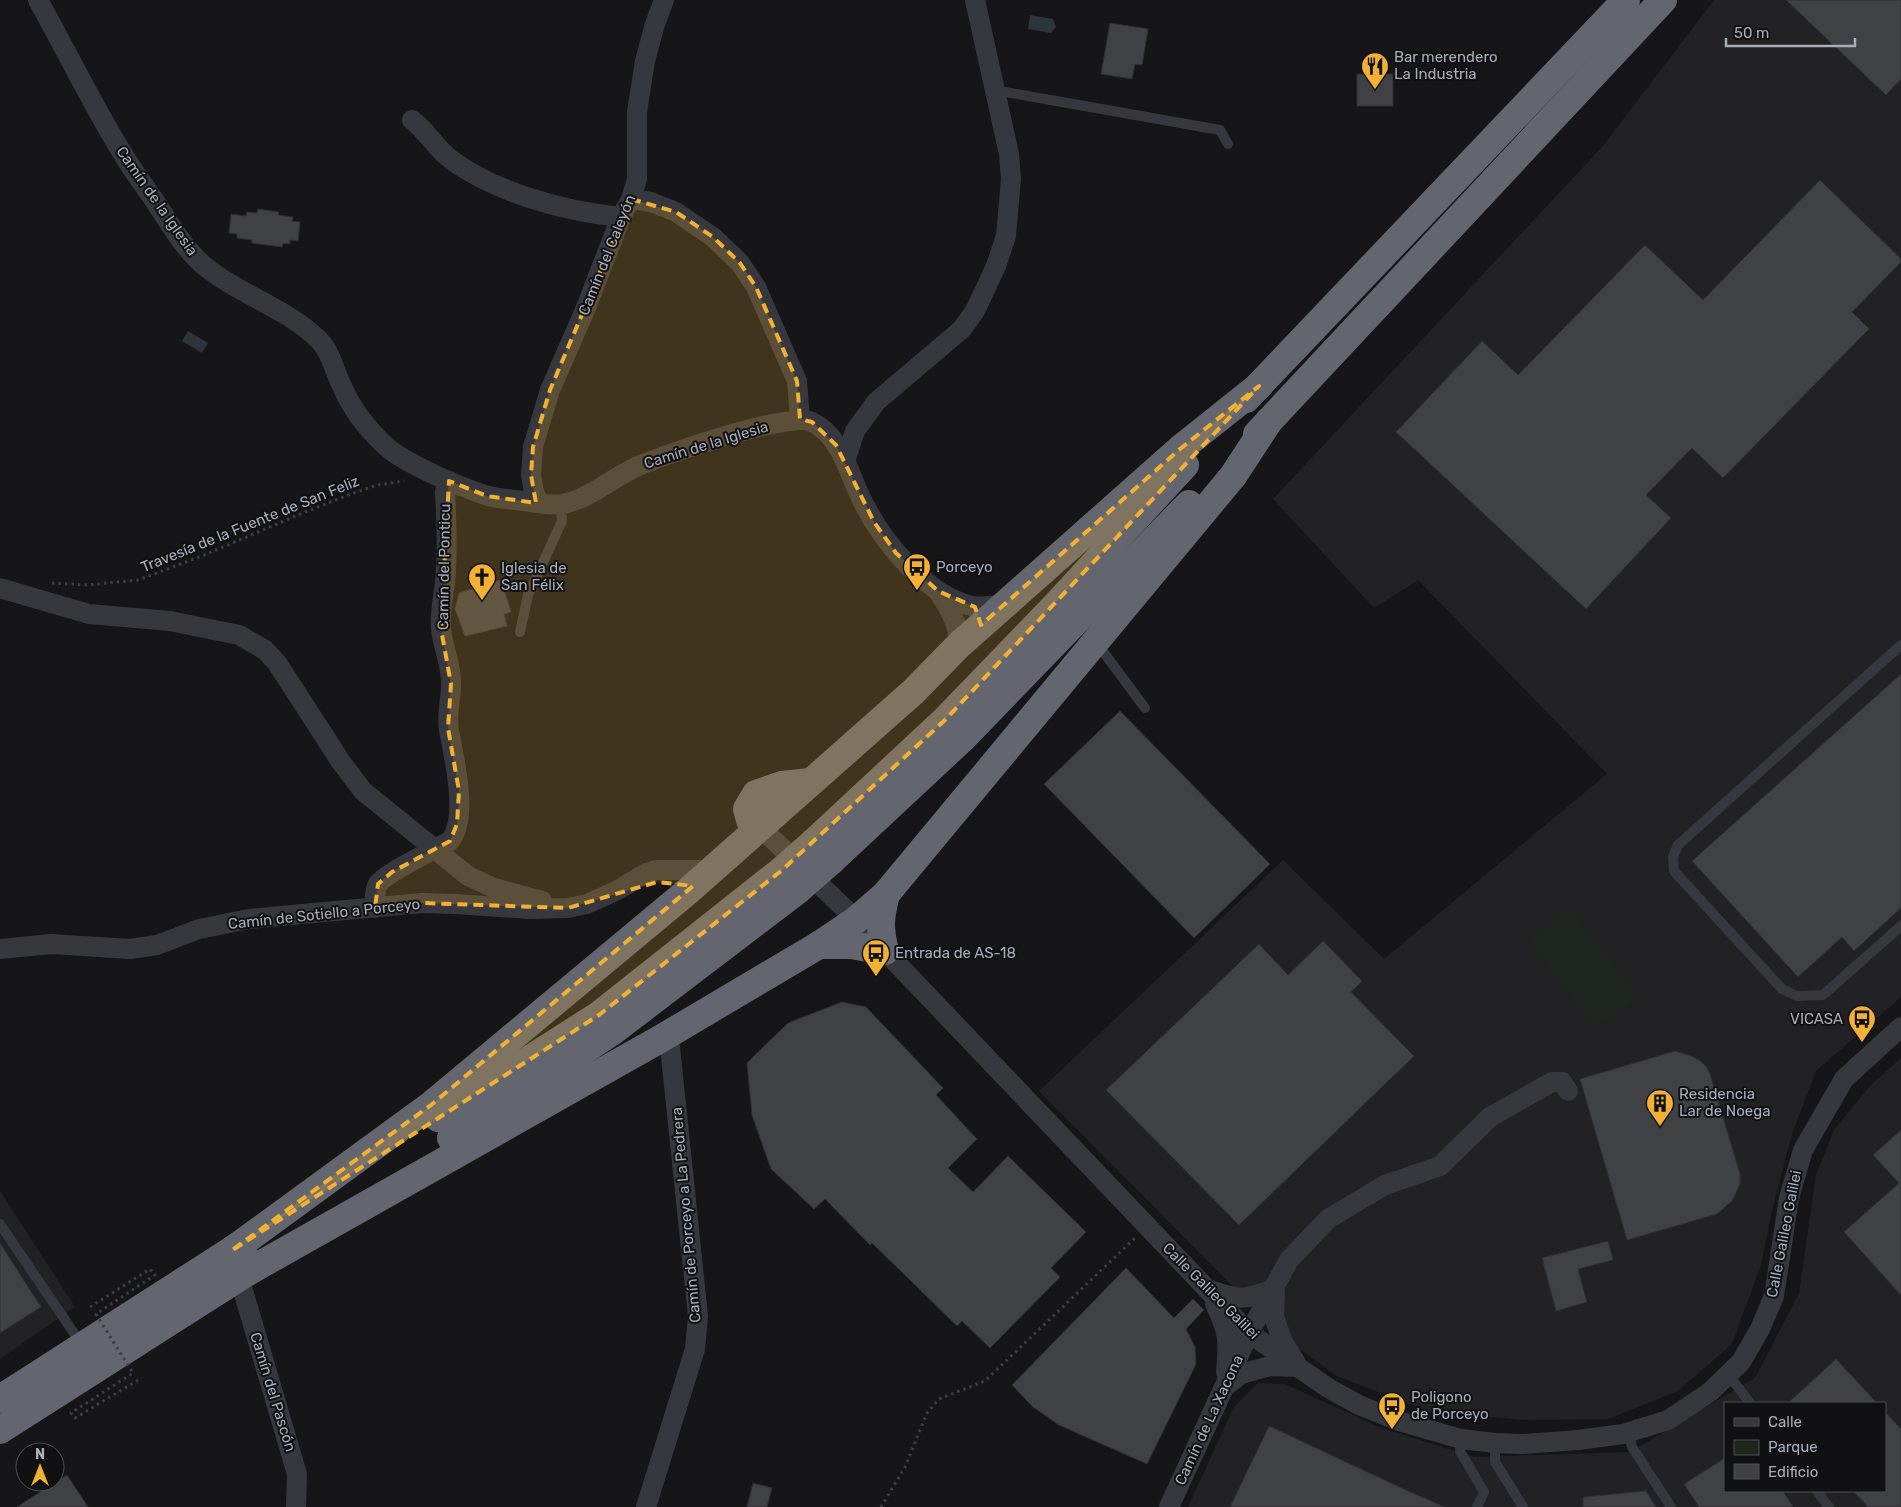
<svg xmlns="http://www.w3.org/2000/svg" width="1901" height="1507" font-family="Rubik,sans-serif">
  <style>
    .built { fill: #222225; fill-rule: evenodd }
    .green { fill: #1e261f }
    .water { fill: #2c353c }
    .building { fill: #404145; stroke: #303034 }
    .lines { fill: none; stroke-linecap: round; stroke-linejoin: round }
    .path { stroke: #3d3f44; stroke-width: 3; stroke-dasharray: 2.5 4; stroke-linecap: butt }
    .lane { stroke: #37383d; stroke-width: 10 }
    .street { stroke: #37383d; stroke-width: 20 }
    .highway { stroke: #63666e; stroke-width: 28 }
    .path-bridge { stroke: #3d3f44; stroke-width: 3; stroke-dasharray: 2.5 4; stroke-linecap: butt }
    .highway-bridge { stroke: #63666e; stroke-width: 28 }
    .marked { fill: #f2b134; fill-opacity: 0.2; stroke: #f2b134; stroke-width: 4; stroke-dasharray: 10 6; stroke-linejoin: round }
    .labels { text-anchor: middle; stroke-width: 4; stroke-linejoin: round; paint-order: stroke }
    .poi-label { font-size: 15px; fill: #a8adb8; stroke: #111113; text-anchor: start }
    .street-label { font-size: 15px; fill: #a8adb8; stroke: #111113 }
  </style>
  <rect width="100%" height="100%" fill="#161618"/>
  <g class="built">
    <path d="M1714,0h187v997l-85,74 -24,63 -20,77 -11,54 -29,79 -54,47 -70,28 -81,1 -100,-9 -90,-35 -53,-38 -245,-247 244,-231 101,99 223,-185 -189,-194 -44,28 -101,-109 330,-353z"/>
    <path d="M1901,1058v449h-713l46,-100 24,-24 27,1 94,43 95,30 156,-5 125,-74 44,-85 17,-118 18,-45 36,-44zM1725,1403h160v88h-160z"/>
    <path d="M0,1191l75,116 -75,52z"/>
  </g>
  <path class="green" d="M1570,908l69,88 -43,33 -69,-88z"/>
  <g class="water">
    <path d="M1030,15l23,4 3,8 -5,6 -23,-4z"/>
    <path d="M188,331l20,12 -6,10 -20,-12z"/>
  </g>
  <g class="building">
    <path d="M1786,0h115v79l-15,16z"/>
    <path d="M1110,23l38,6 -6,36 -7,-1 -3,15 -31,-5z"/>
    <rect x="1357" y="74" width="36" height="32"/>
    <path d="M1820,180l81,79v3l-49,50 17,17 -146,149 -31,-30 -46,47 25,23 -85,91 -190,-177 86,-91 36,34 127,-130 58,55z"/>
    <path d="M258,209l21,3 -1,3 15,2 -1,4 8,1 -2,19 -8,-1v4l-7,-1 -1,4 -30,-4v-3l-15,-2v-4l-8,-1 2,-19 15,2 1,-4 10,1z"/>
    <path d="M501,580l10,32 -7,2 3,12 -42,10 -10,-27 4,-16z"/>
    <path d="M1901,674v234l-47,43 -12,-14 -44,40 -106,-116z"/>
    <path d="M1120,711l150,153 -76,74 -150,-154z"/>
    <path d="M1323,941l39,40 -11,11 63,64 -175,169 -133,-135 153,-146 29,31z"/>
    <path d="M842,1002l24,5 77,81 -7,7 41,44 -29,29 25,24 35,-36 78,76 -35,36 9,9 -70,71 -28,-27 -5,5 -85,-83 -2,2 -45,-46 -11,10 -43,-40 -19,-54 -5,-52 41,-40z"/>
    <path d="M1675,1051l16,5 8,4 7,6 4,8 30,100v10l-8,17 -15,13 -90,26 -47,-161z"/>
    <path d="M1901,1130v165l-57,-63 55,-49 -26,-28z"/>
    <path d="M1608,1241l5,19 -35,9 9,33 -31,9 -14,-53z"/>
    <path d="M0,1243l41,64 -41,26z"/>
    <path d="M1126,1268l48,50 19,-19 11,11 -18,19 9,18 1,17 -49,100 -88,-39 -26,-18 -21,-22z"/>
    <path d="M1836,1359l41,44h-89z"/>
    <path d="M1885,1412l16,17v78h-33l-15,-16h32z"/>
    <path d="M1269,1426l139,65 37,16h-215z"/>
    <path d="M1725,1458v33h58l10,16h-94l-15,-23z"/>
    <path d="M67,1475l21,32h-71z"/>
    <path d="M753,1483l19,5 -5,19h-20z"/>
    <path d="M1646,1491l10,16h-73v-10z"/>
  </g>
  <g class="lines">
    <g class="path">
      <path d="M52,583l35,2 51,-5 64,-24 103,-44 46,-18 26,-9 27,-4"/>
      <path d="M881,1507l24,-40 22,-54 12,-14 46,-18 150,-143"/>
    </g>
    <g class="lane">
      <path d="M994,90l226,40 8,14"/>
      <path d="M520,632l8,-37 34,-74 -1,-17"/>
      <path d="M1096,642l49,66"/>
      <path d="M1901,645l-223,200 -5,12 1,14 108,118 15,7 26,-1 78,-69"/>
      <path d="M0,1224l82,121"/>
      <path d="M1728,1374l22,29"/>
      <path d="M1628,1432l4,15 39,60"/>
      <path d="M1461,1439l-1,12 24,41 -7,15"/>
      <path d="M1495,1443v19l28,45"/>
      <path d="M1817,1491l12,16"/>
    </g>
    <g class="street">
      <path d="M38,0c28,50 53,102 83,151 10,17 22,33 33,49 15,22 28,46 48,64 35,30 83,43 116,75 13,12 16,32 24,47 4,10 10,20 16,29 9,12 19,24 31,34 22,17 69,37 96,46 12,4 26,4 39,6 12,2 27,5 39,3 26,-5 48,-25 71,-36 26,-12 155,-57 178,-46 28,13 37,51 49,76 20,42 64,97 111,108 10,2 23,-1 33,-2"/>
      <path d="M412,120c14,10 23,27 37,38 44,34 117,54 172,59"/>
      <path d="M631,199l20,3 25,10 37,25 27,26 16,24 41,94 3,38"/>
      <path d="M845,461l10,-30 21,-29 86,-73 13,-18 21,-45 10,-30 5,-57 -2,-25 -34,-154"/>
      <path d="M539,503l-5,-11 -3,-17 2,-28 17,-57 35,-80 36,-93 10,-18 6,-20v-67l8,-51 10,-37 9,-24"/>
      <path d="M0,588l89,26 81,7 69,14 26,15 12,13 64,99 22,29 105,85 26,12 48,13"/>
      <path d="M938,591c11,17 21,33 21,54"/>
      <path d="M760,827l84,81 405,425 79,55 31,17 40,16 62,18 34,4 28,1 55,-4 45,-6 45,-14 42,-28 31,-30 19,-33 14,-33 15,-98 14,-48 41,-71 57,-52"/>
      <path d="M375,908c0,-8 -1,-18 3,-24 9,-12 56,-34 72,-43 19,-24 4,-82 -1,-111 -3,-15 2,-30 2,-45 1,-19 -8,-37 -10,-56 -2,-20 5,-41 5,-61 2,-25 0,-51 -1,-76l4,-11"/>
      <path d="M0,949l51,-5 79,5 27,-4 42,-16 50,-10 173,-16 33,1 74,5 39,-1 19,-4 31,-14 28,-17 10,-3h55"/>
      <path d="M239,1277l58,197 -1,33"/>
      <path d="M1275,1288l-1,29 9,25 12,19"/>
      <path d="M1210,1290c30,11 35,10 65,-2"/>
      <path d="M1215,1304c14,28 14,38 11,68"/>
      <path d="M1225,1387l16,-13 29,-8 28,1"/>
      <path d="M646,1507l49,-158 3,-33 -28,-269 -8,-9"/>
      <path d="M1169,1507l80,-174 40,-73 39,-41 57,-34 55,-19 50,-49 62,-35h10l6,9"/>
    </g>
    <g class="highway">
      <path d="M1246,399l380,-399"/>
      <path d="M1257,434l406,-434"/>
      <path d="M760,827l-10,-7 -3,-11 9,-15 26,-9 28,-3"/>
      <path d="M814,842l131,-122 111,-115 129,-140"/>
      <path d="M831,861l132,-123 226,-234"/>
      <path d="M819,945h32l34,6c-6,-24 -5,-33 1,-57"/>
      <path d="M438,1118l161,-103 182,-144"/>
      <path d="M451,1138l162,-107 185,-141"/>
      <path d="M231,1251l200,-146 257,-214 225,-199 46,-47 221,-196 79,-63"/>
      <path d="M244,1274l418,-236 157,-93 37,-25 30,-26 347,-418 36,-55"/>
      <path d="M0,1399l246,-158"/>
      <path d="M0,1430l260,-166"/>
    </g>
    <path class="path-bridge" d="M90,1307l60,-38 5,6 -59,39 37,59 -62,40 4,5 65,-39"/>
    <g class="highway-bridge">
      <path d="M781,871l33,-29"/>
      <path d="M798,890l33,-29"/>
    </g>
  </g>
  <path class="marked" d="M631,199l45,13 37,25 27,26 16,24 41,94 3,38 12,3 24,23 38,77 22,31 42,38 37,16 6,18 199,-176 79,-63 -314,334 -164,151 -182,144 -368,236 200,-146 262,-219 -36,-4 -89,26 -146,-5 -47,5 3,-24 14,-12 58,-31 7,-17 2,-33 -11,-63 3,-44 -10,-55 8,-148 38,15 49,7 -5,-28 2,-28 17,-57z"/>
  <defs>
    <g id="restaurant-pin" transform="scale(1.4375)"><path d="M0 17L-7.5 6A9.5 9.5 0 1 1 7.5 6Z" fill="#f2b134" stroke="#111113"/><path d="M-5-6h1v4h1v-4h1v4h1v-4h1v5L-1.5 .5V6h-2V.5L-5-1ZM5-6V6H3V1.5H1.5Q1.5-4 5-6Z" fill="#111"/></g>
    <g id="bus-pin" transform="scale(1.4375)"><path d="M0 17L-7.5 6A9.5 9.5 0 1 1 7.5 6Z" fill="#f2b134" stroke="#111113"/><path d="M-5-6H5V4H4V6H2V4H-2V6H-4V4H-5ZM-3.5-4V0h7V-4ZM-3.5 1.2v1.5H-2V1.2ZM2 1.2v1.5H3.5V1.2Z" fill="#111"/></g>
    <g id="church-pin" transform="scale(1.4375)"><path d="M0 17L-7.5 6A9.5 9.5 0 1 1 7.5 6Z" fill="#f2b134" stroke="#111113"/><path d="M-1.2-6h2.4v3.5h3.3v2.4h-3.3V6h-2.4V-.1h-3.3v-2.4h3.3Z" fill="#111"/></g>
    <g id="building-pin" transform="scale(1.4375)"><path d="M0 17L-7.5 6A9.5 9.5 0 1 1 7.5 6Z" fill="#f2b134" stroke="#111113"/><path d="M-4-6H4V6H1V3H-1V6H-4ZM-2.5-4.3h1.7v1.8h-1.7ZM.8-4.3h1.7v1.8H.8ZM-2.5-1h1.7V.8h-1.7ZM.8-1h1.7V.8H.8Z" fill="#111"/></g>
  </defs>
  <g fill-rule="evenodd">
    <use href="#restaurant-pin" x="1375" y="66"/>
    <use href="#bus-pin" x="917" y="567"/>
    <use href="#church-pin" x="482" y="577"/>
    <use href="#bus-pin" x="876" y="953"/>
    <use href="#bus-pin" x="1862" y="1019"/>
    <use href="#building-pin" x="1660" y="1103"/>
    <use href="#bus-pin" x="1392" y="1406"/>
  </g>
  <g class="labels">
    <g class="poi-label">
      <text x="1394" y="62">Bar merendero<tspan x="1394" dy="17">La Industria</tspan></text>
      <text x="936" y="572">Porceyo</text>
      <text x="501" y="573">Iglesia de<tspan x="501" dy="17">San Félix</tspan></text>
      <text x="895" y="958">Entrada de AS-18</text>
      <text x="1843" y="1024" text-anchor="end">VICASA</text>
      <text x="1679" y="1099">Residencia<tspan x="1679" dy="17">Lar de Noega</tspan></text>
      <text x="1411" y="1402">Poligono<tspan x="1411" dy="17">de Porceyo</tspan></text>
    </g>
    <g class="street-label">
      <text transform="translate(157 201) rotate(55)" y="5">Camín de la Iglesia</text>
      <text transform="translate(607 255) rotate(-68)" y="5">Camín del Caleyón</text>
      <text transform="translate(706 445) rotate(-17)" y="5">Camín de la Iglesia</text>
      <text transform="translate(250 524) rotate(-22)" y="5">Travesía de la Fuente de San Feliz</text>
      <text transform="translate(444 567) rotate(-89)" y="5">Camín del Ponticu</text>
      <text transform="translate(324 914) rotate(-6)" y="5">Camín de Sotiello a Porceyo</text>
      <text transform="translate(686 1215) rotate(-95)" y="5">Camín de Porceyo a La Pedrera</text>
      <text transform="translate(1784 1234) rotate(-79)" y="5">Calle Galileo Galilei</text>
      <text transform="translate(1211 1291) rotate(45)" y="5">Calle Galileo Galilei</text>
      <text transform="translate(273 1392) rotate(73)" y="5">Camín del Pascón</text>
      <text transform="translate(1209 1420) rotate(-65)" y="5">Camín de La Xacona</text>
    </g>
  </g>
  <rect x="1724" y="1402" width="162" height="90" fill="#111113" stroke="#4d4f55"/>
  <rect x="1734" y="1418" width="25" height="8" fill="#37383d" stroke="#4d4f55"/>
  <text x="1768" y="1427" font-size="15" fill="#a8adb8">Calle</text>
  <rect x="1734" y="1440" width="25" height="15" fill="#1e261f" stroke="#4d4f55"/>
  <text x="1768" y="1452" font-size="15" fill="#a8adb8">Parque</text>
  <rect x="1734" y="1464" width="25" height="15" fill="#404145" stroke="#4d4f55"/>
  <text x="1768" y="1477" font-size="15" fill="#a8adb8">Edificio</text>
  <g transform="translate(40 1467)"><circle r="24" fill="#111113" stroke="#4d4f55"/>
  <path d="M0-4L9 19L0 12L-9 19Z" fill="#f2b134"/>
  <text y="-8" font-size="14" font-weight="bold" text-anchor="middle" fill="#a8adb8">N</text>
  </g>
  <path d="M1726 38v8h129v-8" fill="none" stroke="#a8adb8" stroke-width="2.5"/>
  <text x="1734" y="38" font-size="15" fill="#a8adb8" stroke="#111113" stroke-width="4" paint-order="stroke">50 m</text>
</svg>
